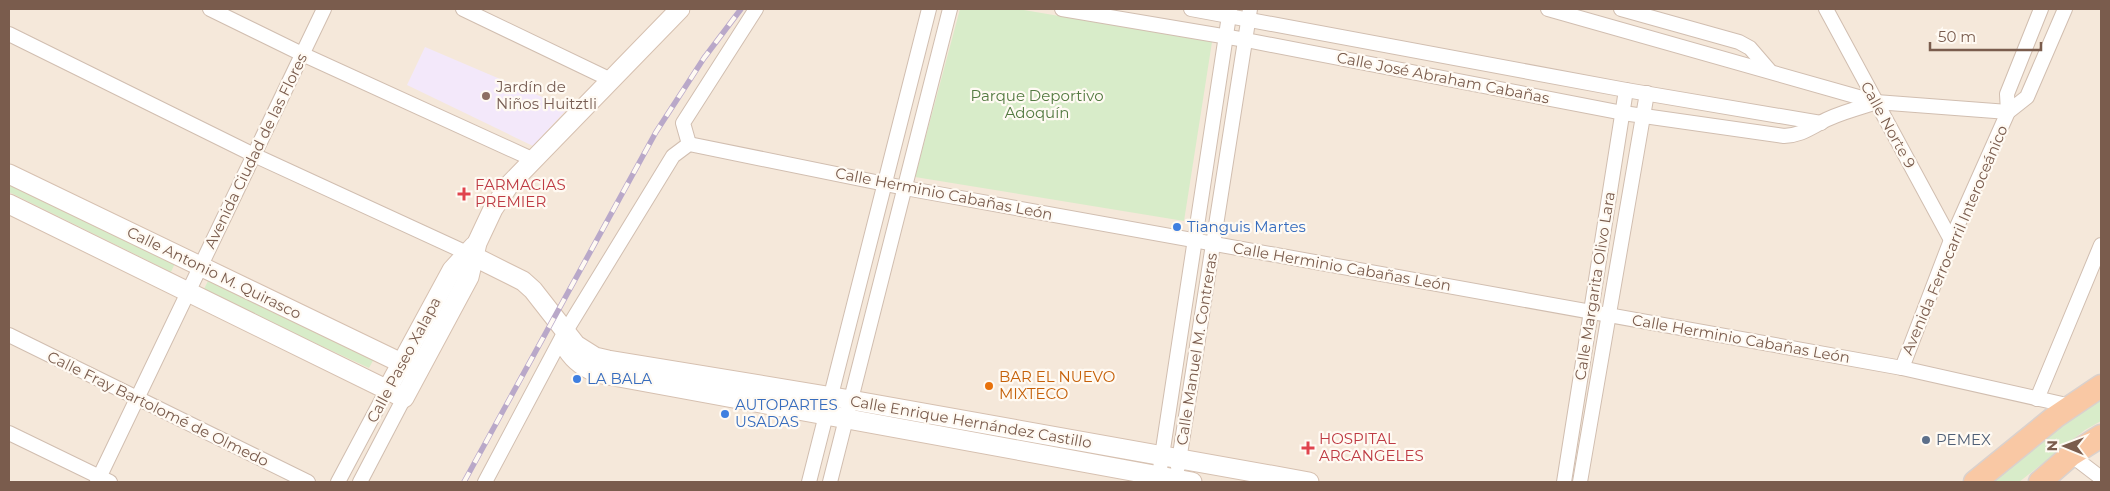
<svg xmlns="http://www.w3.org/2000/svg" width="2110" height="491" font-family="Montserrat,sans-serif">
  <style>
    .residential { fill: #f5e8da }
    .education { fill: #f3e8fa }
    .green { fill: #d8ecc9 }
    .lines { fill: none; stroke-linecap: round; stroke-linejoin: round }
    .minor-casing { stroke: #d1beb0; stroke-width: 16 }
    .secondary-casing { stroke: #d6c0b0; stroke-width: 21 }
    .trunk-casing { stroke: #dad1cd; stroke-width: 25 }
    .minor { stroke: #fff; stroke-width: 14 }
    .secondary { stroke: #fff; stroke-width: 19 }
    .trunk { stroke: #f9c8a4; stroke-width: 22 }
    .rail-casing { stroke: #b9a8c9; stroke-width: 5.5 }
    .rail { stroke: #fffaf3; stroke-width: 4; stroke-dasharray: 11; stroke-linecap: butt }
    .education-dot { fill: #8d6e63; stroke: #fffaf3; stroke-width: 2 }
    .health-dot { fill: #e0444e; stroke: #fffaf3; stroke-width: 2 }
    .shop-dot { fill: #3f7fe0; stroke: #fffaf3; stroke-width: 2 }
    .food-dot { fill: #e8710a; stroke: #fffaf3; stroke-width: 2 }
    .service-dot { fill: #5c6f8a; stroke: #fffaf3; stroke-width: 2 }
    .labels { text-anchor: middle; stroke-width: 4.5; stroke-linejoin: round; paint-order: stroke }
    .street-label { font-size: 15px; fill: #7a5c4d; stroke: #fffaf3 }
    .education-label { font-size: 15px; fill: #785e54; stroke: #fffaf3; text-anchor: start }
    .park-label { font-size: 15px; fill: #537a41; stroke: #fffaf3 }
    .health-label { font-size: 15px; fill: #be3a42; stroke: #fffaf3; text-anchor: start }
    .shop-label { font-size: 15px; fill: #366cbe; stroke: #fffaf3; text-anchor: start }
    .food-label { font-size: 15px; fill: #c56008; stroke: #fffaf3; text-anchor: start }
    .service-label { font-size: 15px; fill: #4e5e75; stroke: #fffaf3; text-anchor: start }
  </style>
  <rect width="100%" height="100%" fill="#fdf6ec"/>
  <rect class="residential" x="9" y="9" width="2092" height="473"/>
  <path class="education" d="M425,47l143,61 -35,38 -126,-61z"/>
  <g class="green">
    <path d="M960,9h58l194,33 -28,179 -269,-44z"/>
    <path d="M9,179l167,82 -5,11 -162,-80z"/>
    <path d="M209,279l166,78 -6,11 -166,-77z"/>
    <path d="M2101,393v28l-16,9 -66,52h-39z"/>
  </g>
  <g class="lines">
    <g class="minor-casing">
      <g id="minor">
        <path d="M210,9l92,45 230,105"/>
        <path d="M463,9l146,70"/>
        <path d="M1062,9l184,31 377,73 161,23c16,-1 23,-6 36,-13 17,-10 38,-14 56,-21"/>
        <path d="M1191,9l435,81 195,33"/>
        <path d="M1548,9l328,93 132,10"/>
        <path d="M1621,9l118,33 11,6 19,22"/>
        <path d="M1826,9l125,231"/>
        <path d="M9,34l245,121 213,98"/>
        <path d="M2008,112l-1,-18 34,-85"/>
        <path d="M689,144l-6,-21 73,-114"/>
        <path d="M9,335l299,147"/>
        <path d="M1902,368l49,-128 57,-128 19,-15 38,-88"/>
        <path d="M2037,399l64,-154"/>
        <path d="M9,433l101,49"/>
        <path d="M2071,455l30,23"/>
        <path d="M1178,467l72,-458"/>
        <path d="M97,482l227,-473"/>
        <path d="M338,482l49,-92"/>
        <path d="M360,482l44,-84"/>
        <path d="M485,482l76,-143 112,-183 16,-12 216,44 997,180 169,38"/>
        <path d="M809,482l120,-473"/>
        <path d="M830,482l120,-473"/>
        <path d="M1158,482l72,-473"/>
        <path d="M1564,482l62,-392"/>
        <path d="M1580,482l67,-389"/>
      </g>
    </g>
    <g class="secondary-casing">
      <g id="secondary">
        <path d="M9,174l409,197"/>
        <path d="M9,204l395,194 65,-121 8,-34 16,-34 16,-24 171,-176"/>
        <path d="M467,253l56,28 10,9 43,55 19,12 13,3 243,40 458,82"/>
        <path d="M563,343c9,15 17,23 34,30l595,109"/>
        <path d="M387,390l65,-120 22,-24"/>
      </g>
    </g>
    <g class="trunk-casing">
      <g id="trunk">
        <path d="M1975,482l80,-65 46,-31"/>
        <path d="M2040,482l31,-27 30,-19"/>
      </g>
    </g>
    <use href="#minor" class="minor"/>
    <use href="#secondary" class="secondary"/>
    <use href="#trunk" class="trunk"/>
    <g class="rail-casing">
      <path id="rail" d="M464,482l192,-350 48,-74 37,-49"/>
    </g>
    <use href="#rail" class="rail"/>
  </g>
  <circle class="education-dot" cx="486" cy="96" r="5"/>
  <g class="health-dot">
    <path d="M461.5 186.5h5v5h5v5h-5v5h-5v-5h-5v-5h5z"/>
    <path d="M1305.5 440.5h5v5h5v5h-5v5h-5v-5h-5v-5h5z"/>
  </g>
  <g class="shop-dot">
    <circle cx="1177" cy="227" r="5"/>
    <circle cx="577" cy="379" r="5"/>
    <circle cx="725" cy="414" r="5"/>
  </g>
  <circle class="food-dot" cx="989" cy="386" r="5"/>
  <circle class="service-dot" cx="1926" cy="440" r="5"/>
  <g class="labels">
    <g class="street-label">
      <text transform="translate(1443 78) rotate(11)" y="5">Calle José Abraham Cabañas</text>
      <text transform="translate(1888 125) rotate(61)" y="5">Calle Norte 9</text>
      <text transform="translate(256 151) rotate(-64)" y="5">Avenida Ciudad de las Flores</text>
      <text transform="translate(944 194) rotate(11)" y="5">Calle Herminio Cabañas León</text>
      <text transform="translate(1955 240) rotate(-67)" y="5">Avenida Ferrocarril Interoceánico</text>
      <text transform="translate(1342 267) rotate(10)" y="5">Calle Herminio Cabañas León</text>
      <text transform="translate(214 273) rotate(26)" y="5">Calle Antonio M. Quirasco</text>
      <text transform="translate(1595 286) rotate(-81)" y="5">Calle Margarita Olivo Lara</text>
      <text transform="translate(1741 339) rotate(10)" y="5">Calle Herminio Cabañas León</text>
      <text transform="translate(1197 349) rotate(-81)" y="5">Calle Manuel M. Contreras</text>
      <text transform="translate(404 360) rotate(-62)" y="5">Calle Paseo Xalapa</text>
      <text transform="translate(158 409) rotate(26)" y="5">Calle Fray Bartolomé de Olmedo</text>
      <text transform="translate(971 422) rotate(10)" y="5">Calle Enrique Hernández Castillo</text>
    </g>
    <g class="education-label">
      <text x="496" y="92">Jardín de<tspan x="496" dy="17">Niños Huitztli</tspan></text>
    </g>
    <g class="park-label">
      <text x="1037" y="101">Parque Deportivo<tspan x="1037" dy="17">Adoquín</tspan></text>
    </g>
    <g class="health-label">
      <text x="475" y="190">FARMACIAS<tspan x="475" dy="17">PREMIER</tspan></text>
      <text x="1319" y="444">HOSPITAL<tspan x="1319" dy="17">ARCANGELES</tspan></text>
    </g>
    <g class="shop-label">
      <text x="1187" y="232">Tianguis Martes</text>
      <text x="587" y="384">LA BALA</text>
      <text x="735" y="410">AUTOPARTES<tspan x="735" dy="17">USADAS</tspan></text>
    </g>
    <g class="food-label">
      <text x="999" y="382">BAR EL NUEVO<tspan x="999" dy="17">MIXTECO</tspan></text>
    </g>
    <g class="service-label">
      <text x="1936" y="445">PEMEX</text>
    </g>
  </g>
  <rect width="2110" height="491" fill="none" stroke="#7a5c4d" stroke-width="20"/>
  <g transform="translate(2065 446) rotate(271)" stroke="#fffaf3" stroke-width="4" paint-order="stroke">
  <path d="M0-4L9 19L0 12L-9 19Z" fill="#7a5c4d"/>
  <text y="-8" font-size="14" font-weight="bold" text-anchor="middle" fill="#7a5c4d">N</text>
  </g>
  <path d="M1930 42v8h111v-8" fill="none" stroke="#7a5c4d" stroke-width="2.5"/>
  <text x="1938" y="42" font-size="15" fill="#7a5c4d" stroke="#fffaf3" stroke-width="4" paint-order="stroke">50 m</text>
</svg>
